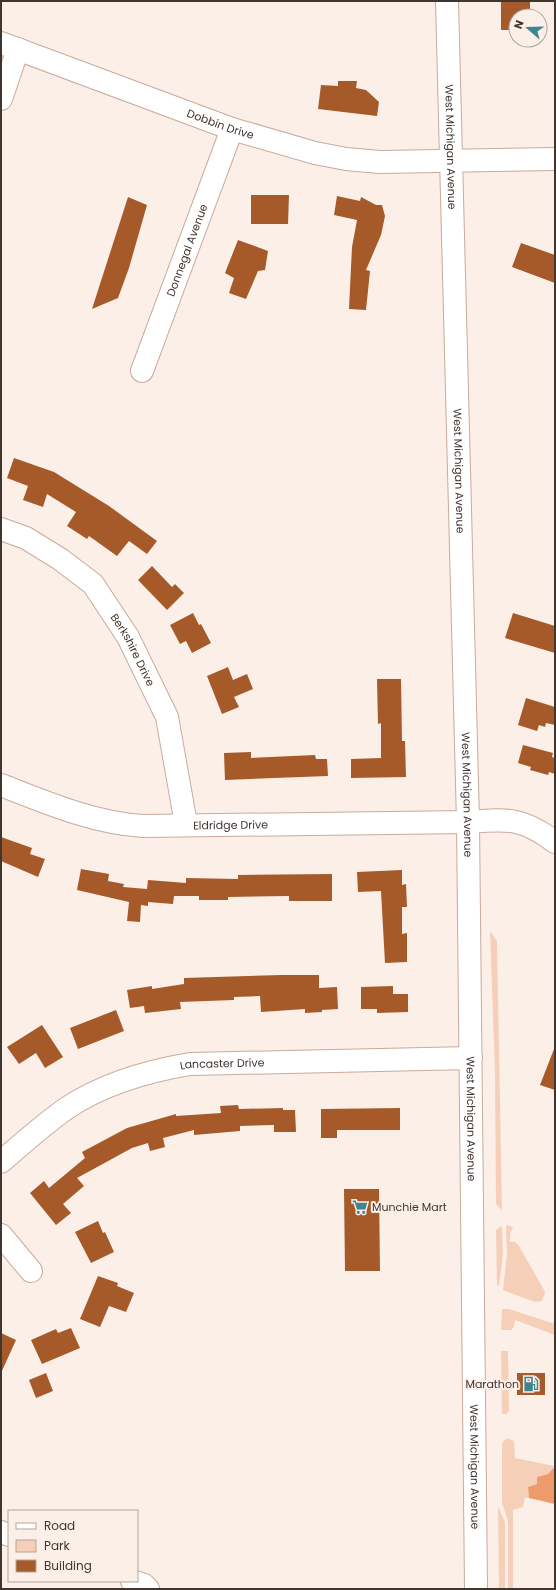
<svg xmlns="http://www.w3.org/2000/svg" width="556" height="1590" font-family="Poppins,sans-serif">
  <style>
    .green { fill: #f6cfb9 }
    .forest { fill: #ee9b6c }
    .building { fill: #a65a29 }
    .lines { fill: none; stroke-linecap: round; stroke-linejoin: round }
    .minor-casing { stroke: #c8ab9c; stroke-width: 24 }
    .minor { stroke: #fff; stroke-width: 22 }
    .labels { text-anchor: middle; stroke-width: 4; stroke-linejoin: round; paint-order: stroke }
    .street-label { font-size: 11px; fill: #41352f; stroke: #fbefe8 }
    .poi-label { font-size: 11px; fill: #41352f; stroke: #fbefe8; text-anchor: start }
  </style>
  <rect width="100%" height="100%" fill="#fbefe8"/>
  <g class="green">
    <path d="M490,931l7,10 5,269 -6,-6 -1,-132z"/>
    <path d="M506,1225l7,2 -3,7v8h5l4,4 25,44 1,3 -3,8 -7,1 -32,-12 4,-36z"/>
    <path d="M502,1226l1,28 -4,32 -2,-1 -1,-55z"/>
    <path d="M502,1309h7l46,15v11l-40,-15 -1,7 -3,3h-10z"/>
    <path d="M501,1351h7l1,60 -3,3h-4z"/>
    <path d="M507,1438l7,3 1,17 39,8 -6,8 -11,3v7l-9,3 1,11h-4l-2,9 -10,3v79h-5v-68l-6,-18v-60z"/>
    <path d="M498,1506l7,16v67h-6z"/>
  </g>
  <path class="forest" d="M555,1466v38l-26,-6 -1,-11 9,-3v-7l11,-3z"/>
  <g class="building">
    <path d="M501,1h29v15h-14v14h-15z"/>
    <path d="M338,81h19l-1,7 10,2 13,12 -2,14 -59,-7 3,-24 17,1z"/>
    <path d="M251,195h38l-1,29h-37z"/>
    <path d="M337,196l23,5 1,-4 15,8h6l3,11 -4,19 -15,35 4,1 -4,39 -17,-1 3,-62 5,-27 -23,-5z"/>
    <path d="M128,197l19,8 -18,63 -11,30 -26,11z"/>
    <path d="M238,240l30,11 -3,19 -7,1 -12,28 -17,-6 5,-15 -9,-5z"/>
    <path d="M521,243l34,12v28l-43,-16z"/>
    <path d="M14,458l40,14 55,34 48,35 -10,13 -18,-13 -12,15 -28,-20 -2,3 -20,-13 9,-14 -29,-18 -4,13 -20,-7 5,-14 -21,-8z"/>
    <path d="M152,566l20,21 3,-3 9,9 -17,17 -29,-30z"/>
    <path d="M193,613l6,12 2,-1 10,19 -19,10 -6,-12 -6,3 -10,-19z"/>
    <path d="M513,613l42,13v27l-50,-15z"/>
    <path d="M228,667l5,13 14,-6 6,15 -19,8 5,10 -17,7 -15,-38z"/>
    <path d="M377,679h24l1,62h3l1,36 -55,1v-19l30,-1v-35l-3,1z"/>
    <path d="M526,698l29,9v18l-9,-2 -1,4 -6,-2 -2,6 -19,-6z"/>
    <path d="M523,745l30,8 -1,4 3,1v16l-6,-2 -1,3 -18,-5 1,-3 -13,-4z"/>
    <path d="M251,752v6l64,-3 1,4h11l1,17 -103,4 -1,-27z"/>
    <path d="M1,837l31,11 -2,6 15,5 -7,18 -37,-16z"/>
    <path d="M81,869l28,5 -1,7 16,3 -1,3 24,2 1,-9 38,3v-5l52,1v-4l94,-1v27h-43v-5l-61,1v3h-29v-4h-25l-1,8 -25,-2v4l-7,-1 -1,17 -13,-1 2,-19 -52,-12z"/>
    <path d="M402,870v15l4,-1 1,23h-5v27l5,-1v29l-22,1 -4,-72 -23,1 -1,-20z"/>
    <path d="M282,975h37v13l18,-1 1,22 -16,1v2l-17,1v-4l-44,3 -1,-16 -26,1v3l-54,2 1,7 -36,4 -1,-7 -14,2 -3,-18 25,-4v3l32,-5v-6z"/>
    <path d="M393,986v8h15v18l-31,1v-4h-16v-22z"/>
    <path d="M116,1010l8,21 -46,18 -8,-21z"/>
    <path d="M42,1025l21,32 -18,11 -9,-15 -17,11 -12,-17z"/>
    <path d="M554,1049h1v41l-15,-5z"/>
    <path d="M238,1105l1,4 44,-1v2h12l1,22h-22v-7l-34,1v5l-46,4v-5l-31,8 2,9 -15,4 -2,-8 -16,5 -55,30 7,8 -21,18 8,9 -15,12 -26,-32 14,-12 5,7 36,-30 -3,-6 45,-24 49,-14v2l45,-3 -1,-7z"/>
    <path d="M400,1108v22h-63v8h-16v-29z"/>
    <path d="M344,1189h35l1,82h-35z"/>
    <path d="M98,1221l5,12 2,-1 9,20 -23,11 -16,-31z"/>
    <path d="M98,1276l20,7 -1,3 17,7 -8,19 -17,-6 -9,21 -20,-8z"/>
    <path d="M71,1328l9,20 -38,16 -11,-24 25,-11 2,4z"/>
    <path d="M1,1333l15,7 -15,33z"/>
    <path d="M46,1373l7,18 -17,7 -7,-18z"/>
    <rect x="517" y="1373" width="28" height="22"/>
  </g>
  <g class="lines">
    <g class="minor-casing">
      <g id="minor">
        <path id="s1" d="M447,1l21,821 8,767"/>
        <path id="s2" d="M1,43l231,86 83,24 31,6 34,3 175,-3"/>
        <path d="M1,99l17,-50"/>
        <path id="s3" d="M142,371l90,-242"/>
        <path id="s4" d="M1,529l25,9 34,21 33,25 35,53 39,80 19,107"/>
        <path id="s5" d="M1,785c46,18 93,38 142,41l325,-4c39,-3 54,-5 87,20"/>
        <path id="s6" d="M1,1162c22,-19 43,-38 66,-54 36,-24 81,-37 123,-44l281,-6"/>
        <path d="M1,1235l30,36"/>
        <path d="M1,1532l8,3"/>
        <path d="M132,1581l12,4 4,4"/>
      </g>
    </g>
    <use href="#minor" class="minor"/>
  </g>
  <defs>
    <g id="supermarket-bare" transform="scale(1.2)"><path d="M-6-5.5h2.5l.6 2H6L4.5 2H-2.5L-4.4-4H-6ZM-1.5 3.2a1.3 1.3 0 1 0 .1 0ZM3 3.2a1.3 1.3 0 1 0 .1 0Z" fill="#3f8491" stroke="#fbefe8" stroke-width="2.5" paint-order="stroke"/></g>
    <g id="fuel-bare" transform="scale(1.2)"><path d="M-5.5-6h7V0h2V4h1.3V-2.5L3-4.5l.8-.8L6-3V5H2.5V1h-1V6h-7ZM-4.2-4.7v3.2H.2V-4.7Z" fill="#3f8491" stroke="#fbefe8" stroke-width="2.5" paint-order="stroke"/></g>
  </defs>
  <g fill-rule="evenodd">
    <use href="#supermarket-bare" x="360" y="1207"/>
    <use href="#fuel-bare" x="531" y="1384"/>
  </g>
  <g class="labels">
    <g class="street-label">
      <text dy="4" stroke="none"><textPath href="#s2" startOffset="234">Dobbin Drive</textPath></text>
      <text dy="4" stroke="none"><textPath href="#s1" startOffset="146">West Michigan Avenue</textPath></text>
      <text dy="4" stroke="none"><textPath href="#s3" startOffset="129">Donnegal Avenue</textPath></text>
      <text dy="4" stroke="none"><textPath href="#s1" startOffset="470">West Michigan Avenue</textPath></text>
      <text dy="4" stroke="none"><textPath href="#s4" startOffset="185">Berkshire Drive</textPath></text>
      <text dy="4" stroke="none"><textPath href="#s1" startOffset="794">West Michigan Avenue</textPath></text>
      <text dy="4" stroke="none"><textPath href="#s5" startOffset="236">Eldridge Drive</textPath></text>
      <text dy="4" stroke="none"><textPath href="#s6" startOffset="249">Lancaster Drive</textPath></text>
      <text dy="4" stroke="none"><textPath href="#s1" startOffset="1118">West Michigan Avenue</textPath></text>
      <text dy="4" stroke="none"><textPath href="#s1" startOffset="1466">West Michigan Avenue</textPath></text>
    </g>
    <g class="poi-label">
      <text x="372" y="1211">Munchie Mart</text>
      <text x="519" y="1388" text-anchor="end">Marathon</text>
    </g>
  </g>
  <rect width="556" height="1590" fill="none" stroke="#41352f" stroke-width="4"/>
  <rect x="8" y="1510" width="130" height="72" fill="#fbefe8" stroke="#b1a59e"/>
  <rect x="16" y="1523" width="20" height="6" fill="#ffffff" stroke="#b1a59e"/>
  <text x="44" y="1530" font-size="12" fill="#41352f">Road</text>
  <rect x="16" y="1540" width="20" height="12" fill="#f6cfb9" stroke="#b1a59e"/>
  <text x="44" y="1550" font-size="12" fill="#41352f">Park</text>
  <rect x="16" y="1560" width="20" height="12" fill="#a65a29" stroke="#b1a59e"/>
  <text x="44" y="1570" font-size="12" fill="#41352f">Building</text>
  <g transform="translate(528 28) rotate(290)"><circle r="19" fill="#fbefe8" stroke="#b1a59e"/>
  <path d="M0-3L7 15L0 10L-7 15Z" fill="#3f8491"/>
  <text y="-6" font-size="11" font-weight="bold" text-anchor="middle" fill="#41352f">N</text>
  </g>
</svg>
